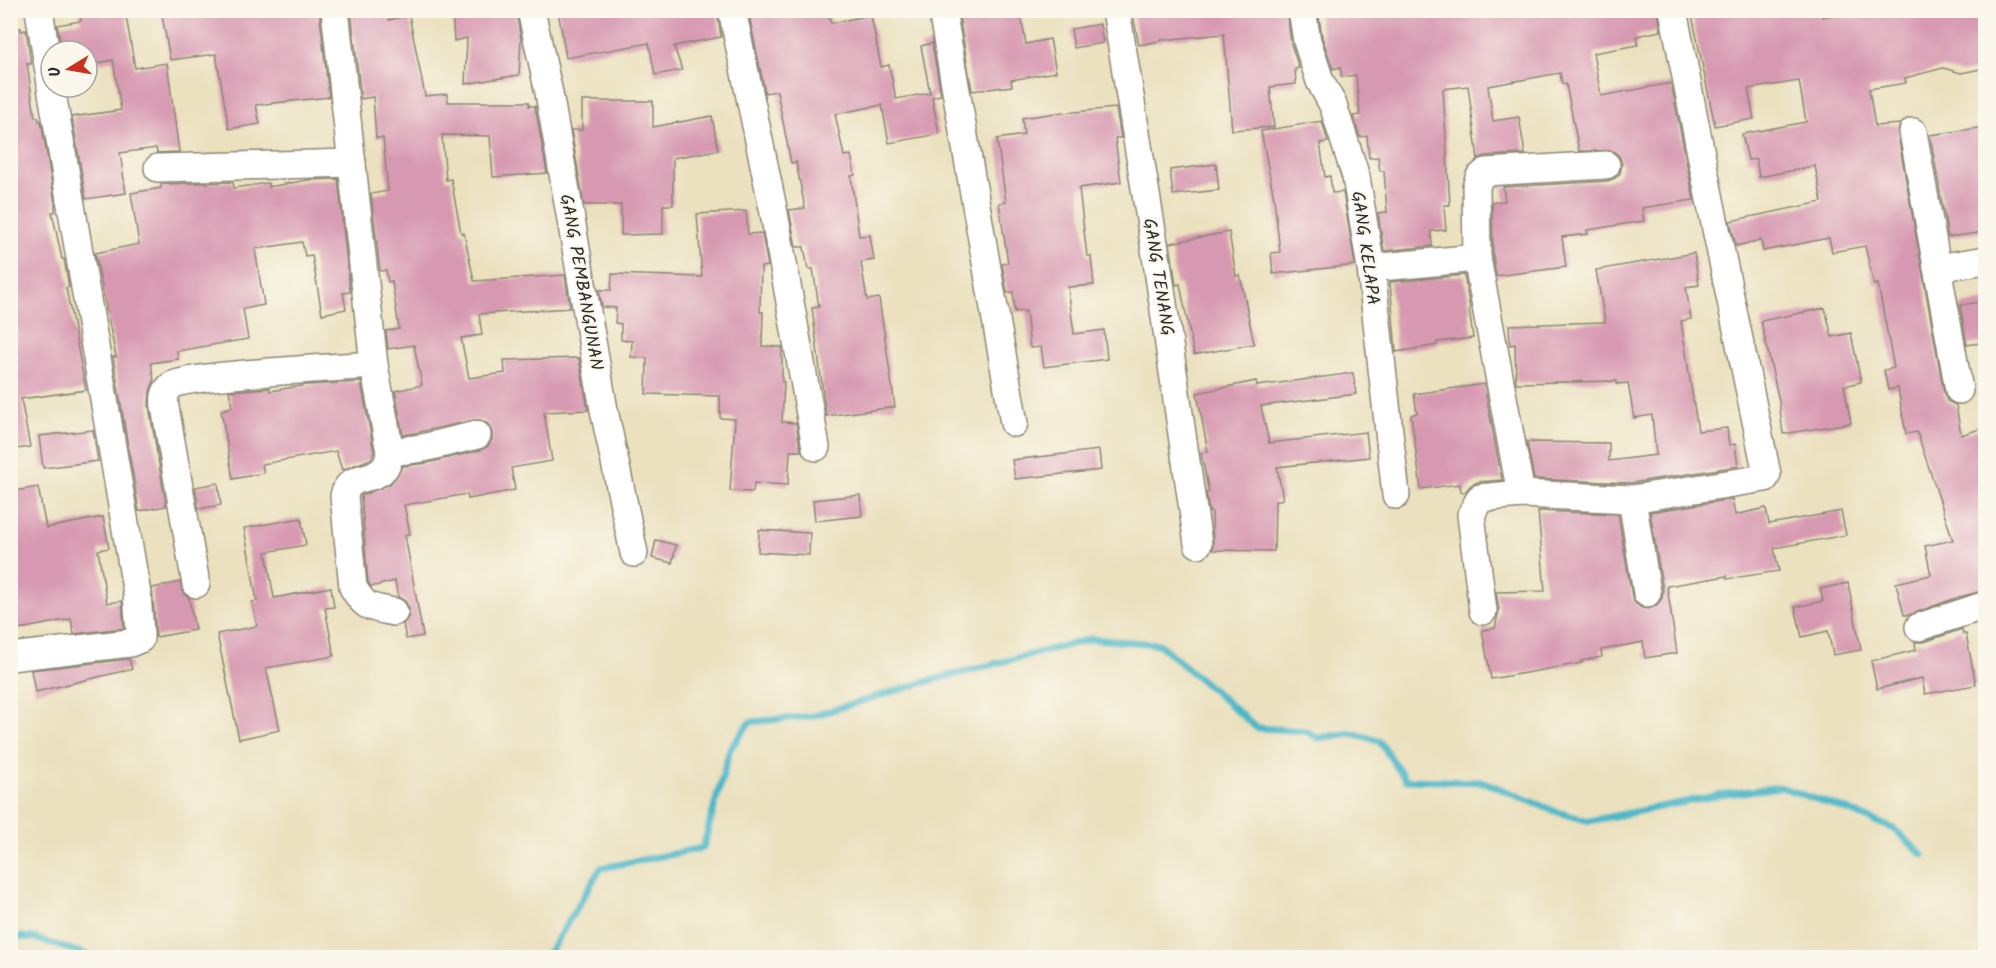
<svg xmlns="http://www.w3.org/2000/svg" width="1996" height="968" font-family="Kalam,sans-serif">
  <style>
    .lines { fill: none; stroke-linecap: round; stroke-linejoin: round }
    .stream { stroke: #4bb7c7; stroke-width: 7 }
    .building { fill: #d799b1 }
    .minor-casing { stroke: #8b8675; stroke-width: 30 }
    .minor { stroke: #fff; stroke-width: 27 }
    .labels { text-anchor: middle; stroke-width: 4.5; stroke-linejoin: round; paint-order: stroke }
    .street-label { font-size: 18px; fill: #2b2b2b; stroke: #fbf7ec }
  </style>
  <rect width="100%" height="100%" fill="#fbf7ec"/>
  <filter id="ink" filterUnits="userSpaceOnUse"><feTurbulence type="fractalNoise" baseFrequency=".0167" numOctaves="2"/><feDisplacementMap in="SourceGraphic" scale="12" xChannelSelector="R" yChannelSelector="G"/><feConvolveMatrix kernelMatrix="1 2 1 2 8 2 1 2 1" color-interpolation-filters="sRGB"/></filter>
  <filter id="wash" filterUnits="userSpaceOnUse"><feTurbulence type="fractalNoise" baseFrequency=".008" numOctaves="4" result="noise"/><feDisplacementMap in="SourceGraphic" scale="24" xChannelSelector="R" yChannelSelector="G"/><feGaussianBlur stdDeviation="1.35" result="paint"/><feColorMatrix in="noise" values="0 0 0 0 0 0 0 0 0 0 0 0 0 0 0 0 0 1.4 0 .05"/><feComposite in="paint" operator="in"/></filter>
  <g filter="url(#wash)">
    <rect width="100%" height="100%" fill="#ebe1bf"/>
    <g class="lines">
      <g class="stream">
        <path d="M10,936l24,2 64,20"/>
        <path d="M546,958l55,-90 102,-20 27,-99 20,-27 63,-6 112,-34 166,-43 68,5 98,84 49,3 12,7 34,-5 27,8 27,39 78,2 70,29 35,10 131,-26 60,-8 62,21 52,21 29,26"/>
      </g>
    </g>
    <g id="blocks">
      <g class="building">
        <path d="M79,10h46l10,58 32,-5 12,89 -22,1 -1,-5 -36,5 6,40 -40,6 -14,-82 49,-7 -8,-50 -24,5 -2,-14h-25l-5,-26 24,-4z"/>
        <path d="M161,10h158l10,87 -73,8 4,19 -31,5 -13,-75 -46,6z"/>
        <path d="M351,10h37l1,10 20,-5 16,81 22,-2 1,8h81v4h6l12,67 -54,4 -3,-41 -48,-1 4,45 5,-1 10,54h3l10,48 91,-6 5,33 -91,6 3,21 -21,3 8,40 36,-5 -1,-13 75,-2 9,52 -44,2 8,49 -41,7 4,22 -47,9 -1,-5 -63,11 6,29 -5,1 18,101 -17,3 -3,-15 6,-8v-8l-4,-7 -7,-4 -3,-16 -24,6 -3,-5 -7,-86 29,-12 13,-18 24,-3 54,-13 7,-4 4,-7v-7l-4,-8 -7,-4h-7l-54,12 -17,3 -8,-44 27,-6 -8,-40 -26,4 -2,-18 13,-2 -7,-48 -4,1 -2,-12 -6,1 -9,-77 17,-3 -5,-53h-7l-3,-41 -12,2z"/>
        <path d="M452,10h64l5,29 -2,36 -54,9 2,-46 -13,3z"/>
        <path d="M558,10h159l4,27 -47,9 8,24 -27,5 -6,-32 -83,15z"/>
        <path d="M748,10h80l3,13 40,-8 10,52 8,-2 7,34 34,-6 -9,-47 11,-3 9,52 -9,2 7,37 -50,9 -7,-38 -47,9 9,42 7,-1 4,20 -4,1 8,60 11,-1 4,25 -13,2 6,38 12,-2 16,109 -69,9 -14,-108 7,-1 -6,-38h-5l-4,-22h-8l-7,-37 16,-2 -9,-46 -5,1 -14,-72 -12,2z"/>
        <path d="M958,10h62l6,34 24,-5 6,33 -45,8 1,6 -40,5z"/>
        <path d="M1132,10h155l4,34 8,24 -4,1 1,15 -26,3 4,40 -42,3 -8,-96 -63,6v1l-22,4z"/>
        <path d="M1318,10h340l3,21 -25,5 2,9 -45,8 8,43 70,-13 23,117 -52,8 2,13 -57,9 1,4 -26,3 4,30 -70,9 -3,-20 -1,-54 13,-1 -2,-14 104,-6 8,-3 5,-5 2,-9 -3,-8 -6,-5h-34l-13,-67h-4l-2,-11 -72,13 5,35 26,-4 6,37 -40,2 -7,3 -10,-73 -25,3 7,116h-6l2,25 -15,1 1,15 -48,5 -6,-38 9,-1 -3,-41h-4l-2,-14 -9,1 -2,-22 -7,1 -7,-21 7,-1 -4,-40 -14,2 -2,-10 -7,2 -11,-32z"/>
        <path d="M1691,10h130l1,7 38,-7h126v58l-25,5 -18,-5 -38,10 1,5 -37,6 6,37 25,-2 -2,11 46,258 3,8 9,4 5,30 25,-8v163l-30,8 -47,17h-5l-8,-32 35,-8 -6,-29 28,-6 -36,-108 -11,2 -8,-46 -10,2 -4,-20 10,-2 -16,-84 -4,1 -9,-39 -33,6 -3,-14 -66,13 -2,-11 -25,6 -6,-25 92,-19 -7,-36 -56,11 -3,-18 -8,1 -6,-26 64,-12 -7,-41 -51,8 6,30 -39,7z"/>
        <path d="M1100,24l3,19 -29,5 -3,-19z"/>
        <path d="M21,28v3l5,-1 5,34h-4l8,53h3l1,4h2l14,82v9h-3l10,47h2l5,28 -3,1 20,102 -65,9 9,48 -20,3v-421z"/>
        <path d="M582,101h71v26l59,-11 6,34 -45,8v47h-10v29l-42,1v-30h-37l-13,-75h11z"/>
        <path d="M1116,108l5,30h-6l6,44 -42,6 8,68h4l3,29 -26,2 6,47 30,-4 3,29 -63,8 -3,-20 -11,1 -4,-37 -11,1 -2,-20 -6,1 -5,-29 6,-1 -9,-60 7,-1 -9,-63 27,-4 -2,-17 41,-6v1z"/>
        <path d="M1322,121l6,21 -8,1 5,34 5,-1 2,17 11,-1 12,73 -82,9 -2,-21 9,-1 -6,-54 -13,-67z"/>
        <path d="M1986,127v105l-38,5 -18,-102z"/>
        <path d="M1216,164l3,26 -46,5 -3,-25z"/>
        <path d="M338,179l12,113 -7,1 3,16 -24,5 -10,-59 -7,1 -3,-14 -47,7 9,56 -21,4 5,30 -71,12 1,8 -27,4 3,18 -4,10 -1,15 17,100 -27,5 -26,-154h3l-21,-104 44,-9 -8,-51 30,-5v-4l72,-2 1,6 34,-5v4l40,-7z"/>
        <path d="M746,211l2,23 14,-1 6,33 -7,1 -1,45h3l-1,34 20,1v35h2l-2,40 14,1 5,28h-11l-2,34 -34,-2 -1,9 -23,-1 5,-72 -15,-1v-22l-74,-2 1,-36 -16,-1 1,-16 -11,-1v-16l-6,-1 1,-15 -14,-1 -3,-17h12l1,-16 90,3 -5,-63z"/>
        <path d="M1229,232l7,44 4,-1 14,69 -60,11 -14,-71 -4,1 -6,-42z"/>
        <path d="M1694,253l5,32 -13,2 5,32 -10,2 17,110 29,-3 2,17 6,-1 3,22 -107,17 -97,-4 -7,-37 82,1v18l47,-6 -4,-40 -18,3 -6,-35 -11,1v-3l-101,2 -1,-39 -5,1 -1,-20 96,-3 -9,-52z"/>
        <path d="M1464,275l6,33 -1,1 4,29 -36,4v3l-41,7 -6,-70z"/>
        <path d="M1986,301v41l-19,3 -7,-40z"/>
        <path d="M1825,308l7,29 19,-4 10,49 -17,4 7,37 -68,11 -4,-33 -18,-80z"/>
        <path d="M1353,373l3,21 -95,12 8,37 97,-11 3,25 -92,10 6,32 -8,2 -1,50 -61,-1 -1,-38h-3l-3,-19 3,-1 -8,-39 7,-1 -11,-59 59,-12 1,5z"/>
        <path d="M361,382l13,70 -3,7 -29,11 -6,-19 -74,13 2,9 -31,6 -12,-69 11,-3 -3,-16 41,-3v3l37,-6z"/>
        <path d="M1484,384l18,96 -24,2 -7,3 -6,7h-4l-1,-8 -39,5 -10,-74 6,-2 -3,-19z"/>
        <path d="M93,430l5,31 -55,7 -4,-32z"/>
        <path d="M1099,450l2,20 -86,9 -3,-19z"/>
        <path d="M218,483l3,22 -22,4 -4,-22z"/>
        <path d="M38,487l8,41 57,-11 6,31 -11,2 9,53 15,-2 2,27 -50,6 -3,-15 -61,12v-139z"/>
        <path d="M860,495l2,21 -47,5 -2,-21z"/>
        <path d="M1732,499l3,16 31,-7 3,16 72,-13 5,24 -72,13 5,23 -52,8v-3l-60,10 10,67 -32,5 -2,-16 -42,8 1,7 -21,4 1,2 -91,16 -9,-49 13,-2 4,-18 -3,-18 49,-1 -7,-80 80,3 14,82 3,7 7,5 7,1 8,-4 5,-7 1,-7 -13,-79z"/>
        <path d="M301,518l5,27 -40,7 8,46 57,-11 3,20 -9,1 9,48 -68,12 14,62 -41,9 -22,-105 40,-8 -5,-24 5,-1 -13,-73z"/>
        <path d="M759,530l51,3 -1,22 -51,-3z"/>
        <path d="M656,540l20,5 -4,18 -20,-5z"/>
        <path d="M180,582l4,12 5,4 6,32 -39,7 -4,-49z"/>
        <path d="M1848,583l13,67 -28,5 -5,-24 -26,6 -7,-30 28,-6 -3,-12z"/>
        <path d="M1962,629l1,5h3l10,51 -51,9 -3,-16 -45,11 -6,-28 45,-11 -1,-8h9z"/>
        <path d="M129,659l3,10 -97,23 -4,-22z"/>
      </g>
    </g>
  </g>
  <g filter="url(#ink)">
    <use href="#blocks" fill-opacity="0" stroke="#8b8675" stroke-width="1.5"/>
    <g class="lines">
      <g class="minor-casing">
        <g id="minor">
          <path d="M39,10l12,74"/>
          <path d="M335,10l39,355 16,87c-3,37 -41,15 -46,44l9,91c12,22 18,20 41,25"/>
          <path d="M531,10l18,83 55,317 30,143"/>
          <path d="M732,10l42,203 42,234"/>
          <path d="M942,10l72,413"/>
          <path d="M1116,10l41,252 41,282"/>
          <path d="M1302,10l5,31 13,40 13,24 23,72 15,91 25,227"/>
          <path d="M1913,132l46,258"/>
          <path d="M158,168l194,-5"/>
          <path d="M1371,268l106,-10"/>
          <path d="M1937,268l49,-8"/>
          <path d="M390,452l33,-4 54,-13"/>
          <path d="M1521,494l-44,-236 -1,-71 3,-9 7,-6 120,-7"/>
          <path d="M1632,499l15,94"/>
          <path d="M196,584l-31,-177c-1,-8 -1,-15 6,-21 14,-11 174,-19 203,-21"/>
          <path d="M1483,611l-12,-96 9,-17 41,-4 111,5 133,-21 2,-4 -58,-279 -36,-185"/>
          <path d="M1919,627l67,-22"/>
          <path d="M10,657l120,-14 10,-4v-6l-3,-39 -86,-507"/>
        </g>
      </g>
      <use href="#minor" class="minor"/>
    </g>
  </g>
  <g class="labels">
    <g class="street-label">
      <text transform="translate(1366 248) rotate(82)" y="6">GANG KELAPA</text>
      <text transform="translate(1159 277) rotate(81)" y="6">GANG TENANG</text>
      <text transform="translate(582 282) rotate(80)" y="6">GANG PEMBANGUNAN</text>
    </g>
  </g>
  <rect width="1996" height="968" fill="none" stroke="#fbf7ec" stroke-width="36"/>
  <g transform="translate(69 69) rotate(259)"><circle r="28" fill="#fbf7ec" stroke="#a8a59f" stroke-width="1.5"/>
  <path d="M0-4.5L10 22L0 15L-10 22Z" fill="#c8321e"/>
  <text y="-9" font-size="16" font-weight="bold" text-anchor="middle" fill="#2b2b2b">U</text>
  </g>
</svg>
